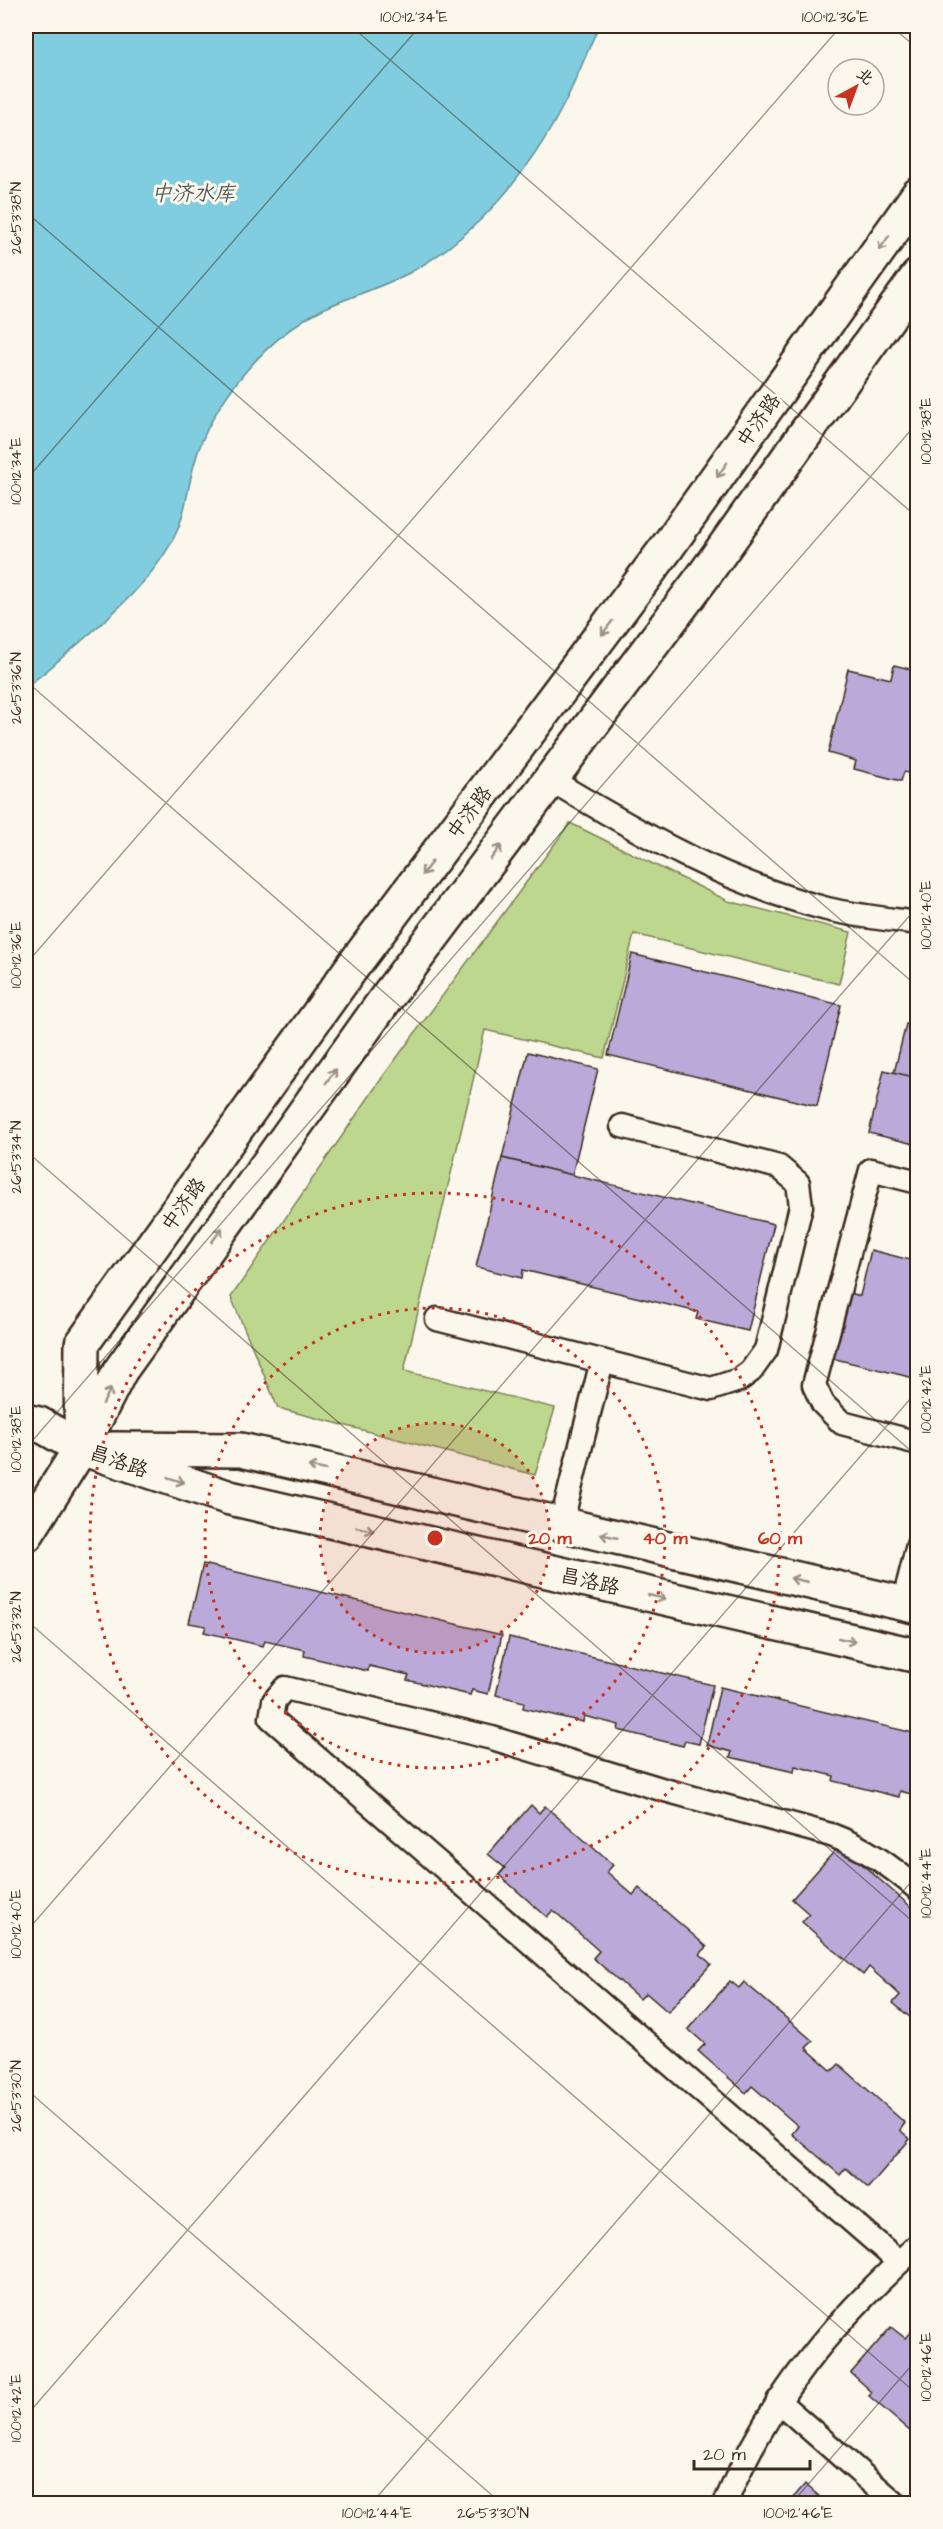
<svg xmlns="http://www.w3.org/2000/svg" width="943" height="2529" font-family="'Architects Daughter','LXGW WenKai TC',sans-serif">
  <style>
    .green { fill: #bed78e; stroke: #7c8056; stroke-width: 1.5 }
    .water { fill: #7fcdde; stroke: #648c91; stroke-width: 1.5 }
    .building { fill: #baa9d9; stroke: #3b2a1e; stroke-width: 1.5 }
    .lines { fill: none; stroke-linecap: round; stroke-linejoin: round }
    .lane-casing { stroke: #3b2a1e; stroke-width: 27 }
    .secondary-casing { stroke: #3b2a1e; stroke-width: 38 }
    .lane { stroke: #fbf7ec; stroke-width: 22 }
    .secondary { stroke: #fbf7ec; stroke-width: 33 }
    .oneway { stroke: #9b9085 }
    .ticks { fill: none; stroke: #3b2a1e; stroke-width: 1.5; stroke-opacity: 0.45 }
    .ring { fill: none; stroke: #c8321e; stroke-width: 3; stroke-dasharray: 3 6 }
    .labels { text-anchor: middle; stroke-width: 6; stroke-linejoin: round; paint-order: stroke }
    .street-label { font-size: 20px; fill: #3b2a1e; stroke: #fbf7ec }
    .water-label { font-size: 21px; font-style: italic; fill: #4f5b58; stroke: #fbf7ec }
    .centre { fill: #c8321e; stroke: #fbf7ec; stroke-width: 3 }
    .ring-label { font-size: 18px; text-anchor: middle; font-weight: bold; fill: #c8321e; stroke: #fbf7ec; stroke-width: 6; stroke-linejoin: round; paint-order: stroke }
    .neatline { fill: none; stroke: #3b2a1e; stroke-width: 2 }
    .ticks-label { font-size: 15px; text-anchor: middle; fill: #3b2a1e }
  </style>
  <rect width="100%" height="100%" fill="#fbf7ec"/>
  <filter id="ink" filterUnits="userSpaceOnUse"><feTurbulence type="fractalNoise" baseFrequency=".0167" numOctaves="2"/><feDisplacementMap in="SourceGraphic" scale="12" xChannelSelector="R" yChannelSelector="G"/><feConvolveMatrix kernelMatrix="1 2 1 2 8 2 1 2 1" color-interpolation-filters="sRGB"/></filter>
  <g filter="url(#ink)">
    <path class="green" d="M570,823l158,78 123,31 -12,52 -205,-50 -30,124 -119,-28 -81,341 151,37 -20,67 -257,-67 -47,-111 153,-222z"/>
    <path class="water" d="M26,26h573c-12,25 -22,53 -35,78 -35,69 -87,132 -155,169 -27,14 -57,23 -84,35 -30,14 -57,38 -78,62 -24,28 -44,60 -53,95 -6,21 -8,46 -17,66 -21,48 -73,91 -112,124 -13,11 -25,23 -39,31z"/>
    <g class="building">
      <path d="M894,665l24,6v104l-14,-3 -3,9 -47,-12 2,-8 -28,-8 20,-84 43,10z"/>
      <path d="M632,954l209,51 -24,101 -209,-51z"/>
      <path d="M906,1024l12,2v52l-24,-5z"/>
      <path d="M528,1052l70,17 -26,106 -70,-17z"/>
      <path d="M884,1070l34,8v67l-49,-12z"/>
      <path d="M502,1158l272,66 -26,107 -52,-12 2,-7 -175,-42 -1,8 -46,-11z"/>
      <path d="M871,1250l47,12v117l-87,-21 16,-66 13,4z"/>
      <path d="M203,1564l299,71 -14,59 -16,-4 -2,5 -63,-15 2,-5 -40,-9 -1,5 -64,-15 1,-6 -40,-9 -2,5 -59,-14 2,-6 -17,-3z"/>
      <path d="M509,1637l204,48 -14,59 -14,-3 -2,5 -65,-16 1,-5 -35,-9 -1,6 -60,-14 1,-6 -28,-7z"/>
      <path d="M720,1687l198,47v50l-3,11 -15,-4 -1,6 -66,-16 1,-5 -39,-10 -1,6 -64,-15 2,-5 -25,-7z"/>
      <path d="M531,1805l8,8 6,-7 68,59 -6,7 26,23 6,-7 68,59 -7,7 11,10 -43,48 -22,-19 -6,6 -47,-41 6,-7 -46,-41 -6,7 -48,-42 6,-7 -17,-14z"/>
      <path d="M840,1845l78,68v111l-25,-21 7,-8 -31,-28 -6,8 -61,-53 7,-8 -17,-15z"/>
      <path d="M730,1981l9,7 5,-6 69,59 -7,7 26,23 7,-7 66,59 -5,7 10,9 -42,49 -22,-20 -6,7 -48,-41 6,-8 -46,-40 -6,7 -48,-42 7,-7 -17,-15z"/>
      <path d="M891,2327l14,11 9,-10 4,3v107l-49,-42 3,-4 -21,-19z"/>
      <path d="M805,2484l23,20h-40z"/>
    </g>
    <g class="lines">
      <g class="lane-casing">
        <g id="lane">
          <path d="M551,780c90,54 173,102 276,129 29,7 61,10 91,14"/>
          <path d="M918,1182l-47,-12 -57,215 9,19 19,19 76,20"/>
          <path d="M437,1319l274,70 28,-9 12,-9 15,-21 35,-144 -3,-23 -19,-16 -157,-41"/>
          <path d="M561,1525l41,-164"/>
          <path d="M903,1604l15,-59"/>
          <path d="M899,2262l-628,-544 3,-17 11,-13 207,50 169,51 170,46c35,13 58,30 87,54"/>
          <path d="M778,2401l118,103"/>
          <path d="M725,2504c44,-107 108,-182 193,-259"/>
        </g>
      </g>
      <g class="secondary-casing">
        <g id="secondary">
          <path d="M26,1421l13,3 42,24 149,50 688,158"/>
          <path d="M81,1440l1,-96 268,-374 318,-424 250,-351"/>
          <path d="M113,1449l128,1 677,157"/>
          <path d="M26,1535l55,-87 39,-77 267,-374 318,-423 213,-298"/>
        </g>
      </g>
      <use href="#lane" class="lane"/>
      <use href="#secondary" class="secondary"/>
    </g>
    <defs><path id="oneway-shaft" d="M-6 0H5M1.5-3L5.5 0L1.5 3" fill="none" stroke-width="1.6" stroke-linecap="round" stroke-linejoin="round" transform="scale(1.5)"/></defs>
    <g class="oneway">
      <use href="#oneway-shaft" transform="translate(884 243) rotate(125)"/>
      <use href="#oneway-shaft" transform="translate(722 470) rotate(125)"/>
      <use href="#oneway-shaft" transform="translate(607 628) rotate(127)"/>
      <use href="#oneway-shaft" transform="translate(496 852) rotate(-53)"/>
      <use href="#oneway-shaft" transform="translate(427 868) rotate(127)"/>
      <use href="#oneway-shaft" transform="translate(331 1076) rotate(-54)"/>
      <use href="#oneway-shaft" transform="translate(217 1235) rotate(-54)"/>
      <use href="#oneway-shaft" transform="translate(107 1396) rotate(-63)"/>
      <use href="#oneway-shaft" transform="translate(317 1468) rotate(-167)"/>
      <use href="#oneway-shaft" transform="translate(176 1480) rotate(19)"/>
      <use href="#oneway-shaft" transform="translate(365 1529) rotate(13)"/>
      <use href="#oneway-shaft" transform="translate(609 1536) rotate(-167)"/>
      <use href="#oneway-shaft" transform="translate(799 1580) rotate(-167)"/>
      <use href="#oneway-shaft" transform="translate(657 1597) rotate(13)"/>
      <use href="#oneway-shaft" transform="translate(847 1640) rotate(13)"/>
    </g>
  </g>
  <path class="ticks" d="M351,26l567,492M891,26l27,23M26,212l892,775M26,480l394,-454M26,681l892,776M26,964l815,-938M26,1151l892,775M26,1448l892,-1026M26,1620l892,775M26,1932l892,-1026M26,2089l476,415M26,2416l892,-1026M371,2504l547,-630M791,2504l127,-146"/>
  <circle cx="435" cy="1538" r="115" fill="#c8321e" fill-opacity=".12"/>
  <g class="ring">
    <circle cx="435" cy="1538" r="115"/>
    <circle cx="435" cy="1538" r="230"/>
    <circle cx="435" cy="1538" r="345"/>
  </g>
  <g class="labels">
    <g class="street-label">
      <text transform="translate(758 420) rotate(-55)" y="7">中济路</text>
      <text transform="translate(469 812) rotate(-53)" y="7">中济路</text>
      <text transform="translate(183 1204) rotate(-54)" y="7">中济路</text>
      <text transform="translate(119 1461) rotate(19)" y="7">昌洛路</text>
      <text transform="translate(590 1581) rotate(13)" y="7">昌洛路</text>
    </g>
    <g class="water-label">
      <text x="193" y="200">中济水库</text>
    </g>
  </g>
  <circle cx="435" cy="1538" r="9" class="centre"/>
  <g class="ring-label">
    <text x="550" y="1544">20 m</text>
    <text x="665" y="1544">40 m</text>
    <text x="780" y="1544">60 m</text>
  </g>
  <rect width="943" height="2529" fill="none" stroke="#fbf7ec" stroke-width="66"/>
  <g transform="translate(856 87) rotate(41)"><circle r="28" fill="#fbf7ec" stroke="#aea59a" stroke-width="1.5"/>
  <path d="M0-4.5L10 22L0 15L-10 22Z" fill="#c8321e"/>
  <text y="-9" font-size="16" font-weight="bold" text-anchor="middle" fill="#3b2a1e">北</text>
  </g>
  <path d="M694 2460v9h116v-9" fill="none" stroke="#3b2a1e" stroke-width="3"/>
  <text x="703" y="2460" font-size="18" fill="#3b2a1e" stroke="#fbf7ec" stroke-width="4.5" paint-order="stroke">20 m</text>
  <rect x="33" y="33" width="877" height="2463" class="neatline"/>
  <g class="ticks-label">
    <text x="414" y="22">100°12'34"E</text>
    <text x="835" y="22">100°12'36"E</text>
    <text transform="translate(16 218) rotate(-90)" y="5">26°53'38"N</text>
    <text transform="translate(926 431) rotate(-90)" y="5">100°12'38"E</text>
    <text transform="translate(16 471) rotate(-90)" y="5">100°12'34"E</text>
    <text transform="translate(16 688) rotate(-90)" y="5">26°53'36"N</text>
    <text transform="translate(926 915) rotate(-90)" y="5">100°12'40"E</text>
    <text transform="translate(16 955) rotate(-90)" y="5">100°12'36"E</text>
    <text transform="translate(16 1157) rotate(-90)" y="5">26°53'34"N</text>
    <text transform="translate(926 1399) rotate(-90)" y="5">100°12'42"E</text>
    <text transform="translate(16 1439) rotate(-90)" y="5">100°12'38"E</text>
    <text transform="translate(16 1627) rotate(-90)" y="5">26°53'32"N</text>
    <text transform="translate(926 1883) rotate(-90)" y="5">100°12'44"E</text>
    <text transform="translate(16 1924) rotate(-90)" y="5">100°12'40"E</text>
    <text transform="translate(16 2096) rotate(-90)" y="5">26°53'30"N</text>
    <text transform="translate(926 2367) rotate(-90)" y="5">100°12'46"E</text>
    <text transform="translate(16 2408) rotate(-90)" y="5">100°12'42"E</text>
    <text x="377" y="2518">100°12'44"E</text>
    <text x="493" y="2518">26°53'30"N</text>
    <text x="798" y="2518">100°12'46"E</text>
  </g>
</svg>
